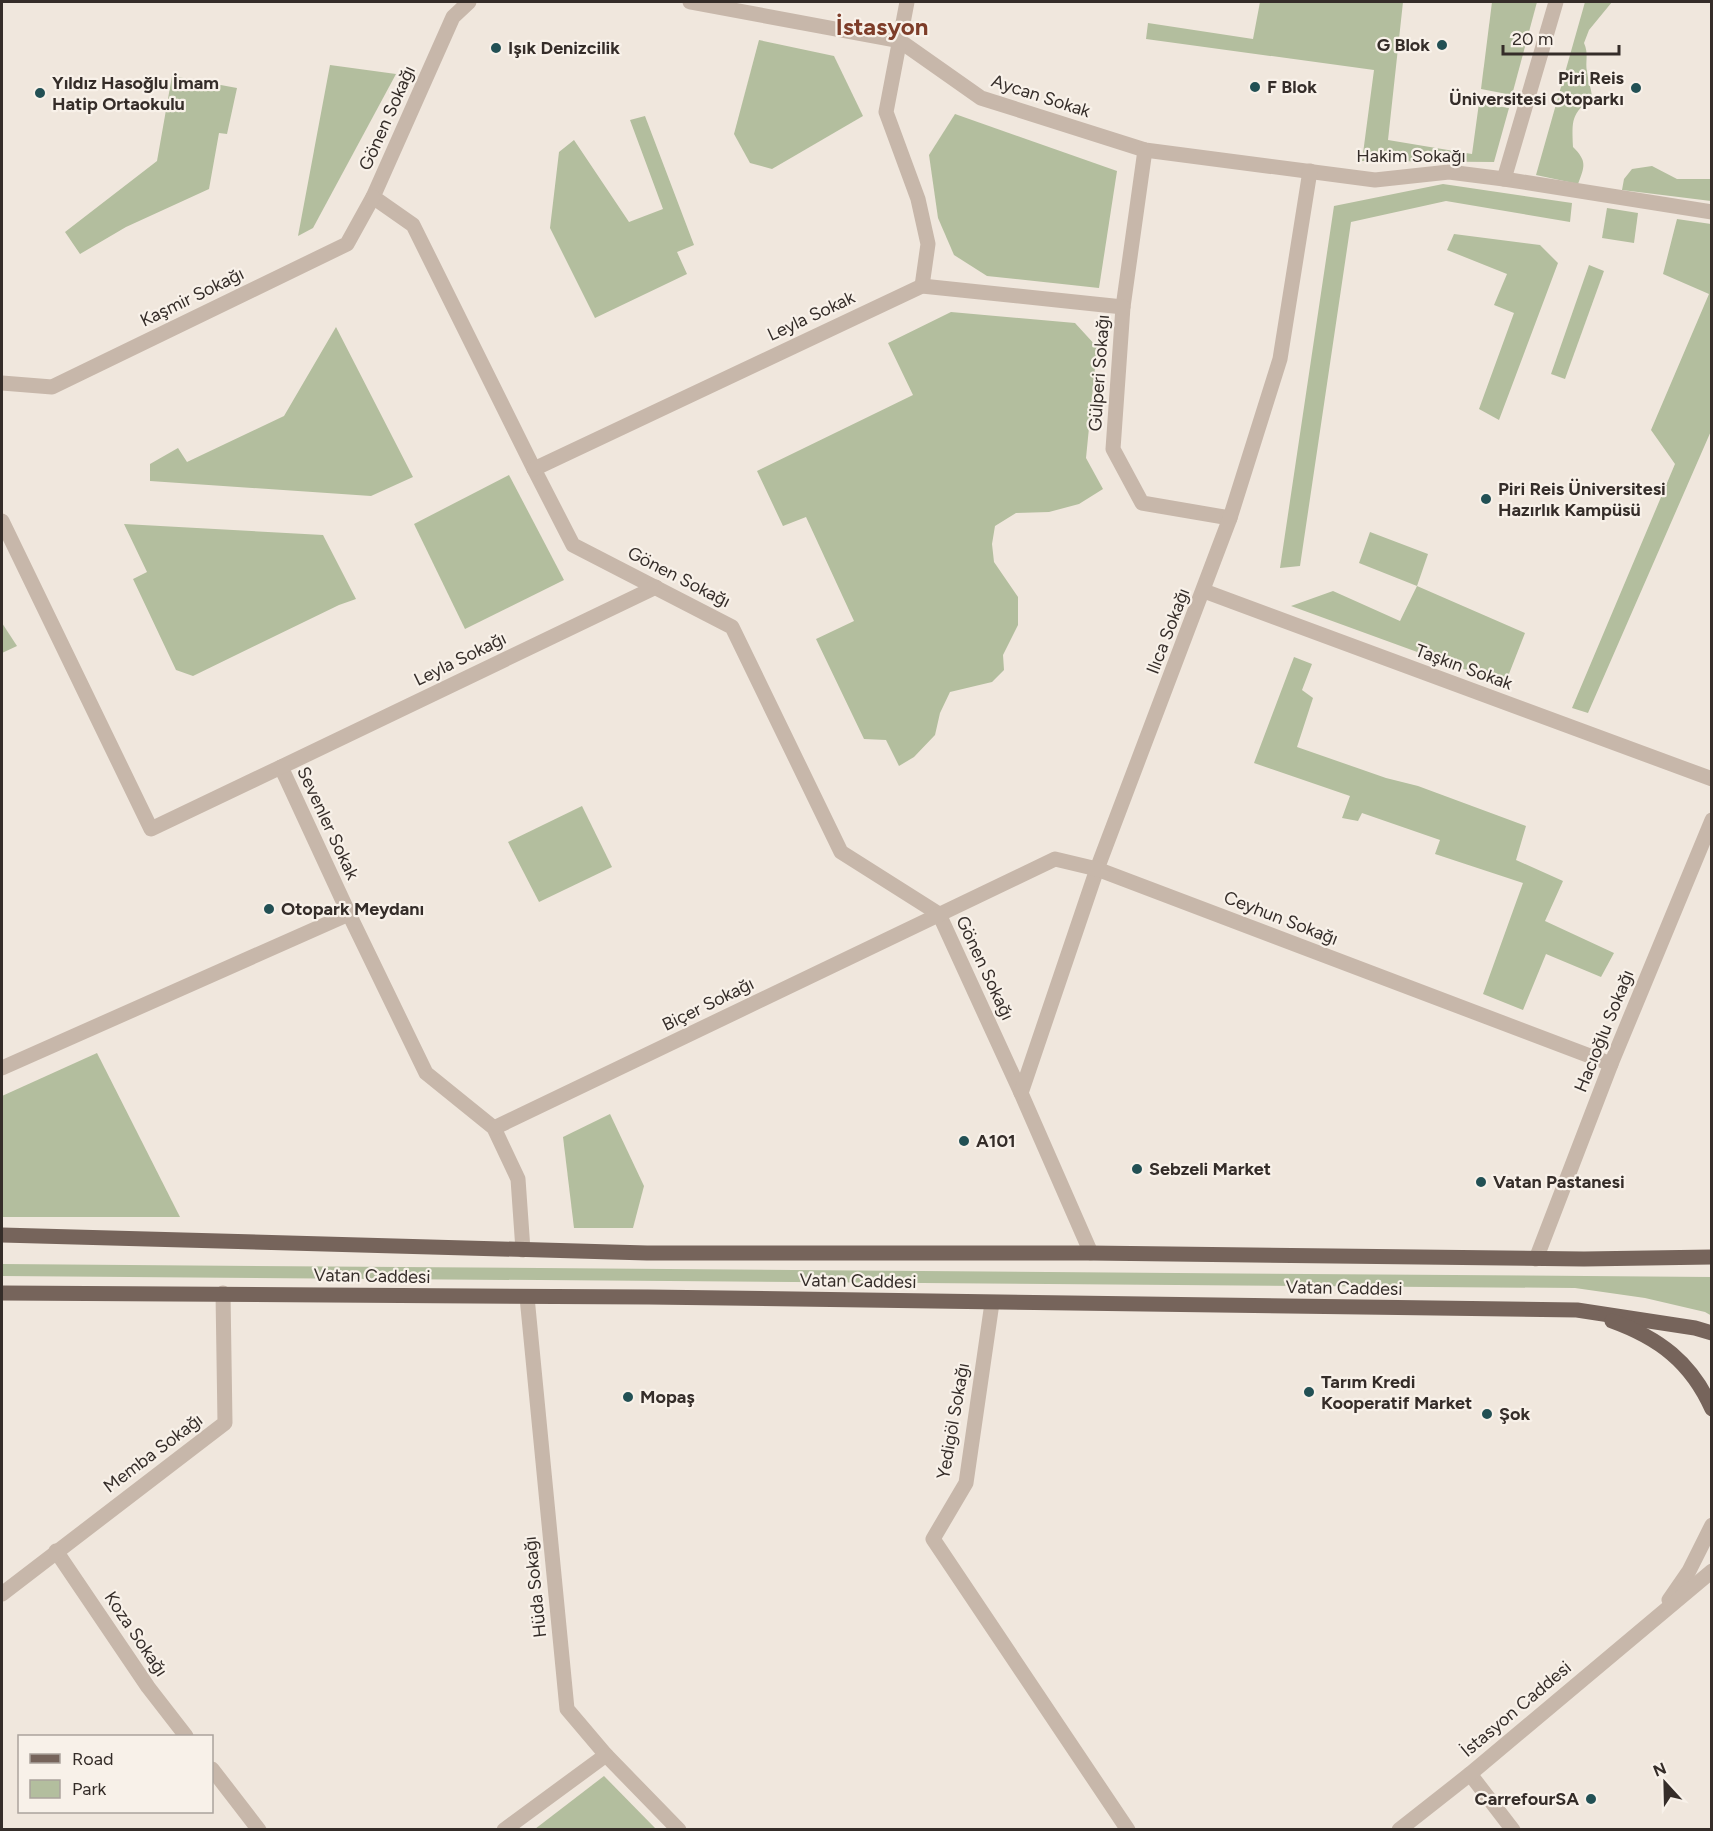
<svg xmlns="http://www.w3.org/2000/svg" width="1713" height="1831" font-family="Figtree,sans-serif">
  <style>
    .green { fill: #b3be9e }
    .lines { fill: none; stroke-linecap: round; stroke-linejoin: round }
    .minor { stroke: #c7b7aa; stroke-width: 15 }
    .tertiary { stroke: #c7b7aa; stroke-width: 15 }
    .primary { stroke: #76645b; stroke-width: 15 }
    .poi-dot { fill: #225054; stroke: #f8f1e9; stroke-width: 2 }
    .labels { text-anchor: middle; stroke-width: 4.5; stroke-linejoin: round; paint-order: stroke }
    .poi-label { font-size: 18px; font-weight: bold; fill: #352d29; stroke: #f8f1e9; text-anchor: start }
    .street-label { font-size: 18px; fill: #352d29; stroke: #f8f1e9 }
    .district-label { font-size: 24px; font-weight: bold; fill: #7e3d29; stroke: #f8f1e9 }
  </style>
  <rect width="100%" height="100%" fill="#f0e7dd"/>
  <g class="green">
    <path d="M1260,2h143l-15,138 84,14 7,-51 30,5 -15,54 -132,-1 12,-91 -228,-31 2,-16 105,16z"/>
    <path d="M1492,2h45l-25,93 -31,-6z"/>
    <path d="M1585,2h27l-23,28 -5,13c5,11 1,18 3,29 1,8 4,16 5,24 -21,20 -20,23 -19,51 14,14 12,19 5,37l-42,-9z"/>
    <path d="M759,40l75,16 29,60 -91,53 -22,-6 -16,-29z"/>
    <path d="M330,65l66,9 -83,154 -15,8z"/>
    <path d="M172,76l65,12 -10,46 -8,-1 -10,56 -83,38 -46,27 -15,-22 92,-71z"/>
    <path d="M955,114l162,57 -18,117 -112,-12 -33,-21 -16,-37 -9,-63z"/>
    <path d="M645,116l49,129 -17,7 10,22 -92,44 -45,-90 9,-76 15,-12 55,82 34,-13 -33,-89z"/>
    <path d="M1652,166l25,13h34v22l-89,-11 2,-11 8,-10z"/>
    <path d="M1443,184l129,19 -2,19 -124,-21 -95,21 -51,344 -20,2 54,-362z"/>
    <path d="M1607,208l31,5 -4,30 -32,-5z"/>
    <path d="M1677,219l34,5v207l-123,282 -16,-5 103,-244 -24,-34 58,-136 -46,-20z"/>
    <path d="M1454,234l86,11 18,18 -59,157 -20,-11 35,-96 -20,-8 13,-31 -60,-24z"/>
    <path d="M1589,265l15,6 -39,108 -14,-5z"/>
    <path d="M951,312l124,11 22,24 -11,111 17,31 -24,15 -30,8 -33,1 -21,13 -3,18 2,18 24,35v28l-15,30 1,15 -12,12 -42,10 -10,21 -5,22 -21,22 -15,9 -13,-26 -22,-1 -48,-100 38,-18 -48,-104 -23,9 -26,-55 156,-76 -25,-52z"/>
    <path d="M336,327l77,150 -42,19 -221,-15v-17l28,-16 9,14 97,-46z"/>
    <path d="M509,475l55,105 -99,49 -51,-105z"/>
    <path d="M124,524l199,11 33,64 -17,6 -146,71 -17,-6 -43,-91 14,-7z"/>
    <path d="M1370,532l58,22 -11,32 108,47 -20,51 -214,-78 42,-15 67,30 17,-35 -58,-23z"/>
    <path d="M2,623l15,23 -15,7z"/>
    <path d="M1294,657l18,7 -10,26 11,8 -16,49 89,31 32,8 108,40 -10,34 47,21 -18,40 69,32 -13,24 -55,-23 -23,56 -40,-16 40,-111 -88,-29 5,-14 -78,-27 -4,8 -16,-3 8,-22 -96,-33z"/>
    <path d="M582,806l30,61 -73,35 -31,-60z"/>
    <path d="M97,1053l83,164h-178v-121z"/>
    <path d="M610,1114l34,72 -11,42h-59l-11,-91z"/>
    <path d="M2,1264l1709,13 1,39 -7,-4 -60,-14 -70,-10 -1573,-12z"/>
    <path d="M604,1776l52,53h-121z"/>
  </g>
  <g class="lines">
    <g class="minor">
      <path d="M469,2l-16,15 -80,180 40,28 121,244 39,76 159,82 109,225 98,62 82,179 70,160"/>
      <path d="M690,2l210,39 81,57 164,52 230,30 74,-8 55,7 208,33"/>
      <path d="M907,2l-21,110 32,87 10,45 -6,42"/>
      <path d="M1145,150l-22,157 -10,142 29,54 88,15"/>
      <path d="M1504,179l52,-177"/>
      <path d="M2,383l50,4 295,-143 26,-47"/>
      <path d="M534,469l388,-183 201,21"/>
      <path d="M2,521l149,308 130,-62 68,147 77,159 68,55 24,51 5,71"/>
      <path d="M1204,591l508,188"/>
      <path d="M281,767l375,-180"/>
      <path d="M2,1068l347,-154"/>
      <path d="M1021,1093l76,-224 133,-351 50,-159 30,-188"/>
      <path d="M494,1128l561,-269 42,10 514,195"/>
      <path d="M1536,1259l75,-195 101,-244"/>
      <path d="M527,1297l40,412 39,46 73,75"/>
      <path d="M992,1303l-26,180 -33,56 195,291"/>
      <path d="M56,1551l92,136 38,49"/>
      <path d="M2,1594l223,-171 -2,-130"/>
      <path d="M212,1769l47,61"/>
      <path d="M1470,1774l43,56"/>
      <path d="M504,1830l102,-75"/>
    </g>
    <g class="tertiary">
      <path d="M1669,1600l20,-29 23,-46"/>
      <path d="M1399,1830l71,-56 242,-203"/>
    </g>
    <g class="primary">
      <path d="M2,1235l645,18h444l493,6 128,-2"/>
      <path d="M2,1293l647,4 928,13 118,18 17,5"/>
      <path d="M1612,1321c47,17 79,41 100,88"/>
    </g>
  </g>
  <g class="poi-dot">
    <circle cx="1442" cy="45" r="6"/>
    <circle cx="496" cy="48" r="6"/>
    <circle cx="1255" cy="87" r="6"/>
    <circle cx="1636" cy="88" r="6"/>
    <circle cx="40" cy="93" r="6"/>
    <circle cx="1486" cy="499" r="6"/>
    <circle cx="269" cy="909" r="6"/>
    <circle cx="964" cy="1141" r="6"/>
    <circle cx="1137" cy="1169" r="6"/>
    <circle cx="1481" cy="1182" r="6"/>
    <circle cx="1309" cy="1392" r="6"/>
    <circle cx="628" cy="1397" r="6"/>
    <circle cx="1487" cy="1414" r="6"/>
    <circle cx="1591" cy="1799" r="6"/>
  </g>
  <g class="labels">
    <g class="poi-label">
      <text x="1430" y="51" text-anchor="end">G Blok</text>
      <text x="508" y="54">Işık Denizcilik</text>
      <text x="1624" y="84" text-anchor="end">Piri Reis<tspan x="1624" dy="21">Üniversitesi Otoparkı</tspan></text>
      <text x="52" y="89">Yıldız Hasoğlu İmam<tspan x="52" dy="21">Hatip Ortaokulu</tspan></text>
      <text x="1267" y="93">F Blok</text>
      <text x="1498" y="495">Piri Reis Üniversitesi<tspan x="1498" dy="21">Hazırlık Kampüsü</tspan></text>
      <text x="281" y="915">Otopark Meydanı</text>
      <text x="976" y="1147">A101</text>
      <text x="1149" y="1175">Sebzeli Market</text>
      <text x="1493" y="1188">Vatan Pastanesi</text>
      <text x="1321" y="1388">Tarım Kredi<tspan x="1321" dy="21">Kooperatif Market</tspan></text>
      <text x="640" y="1403">Mopaş</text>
      <text x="1499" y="1420">Şok</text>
      <text x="1579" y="1805" text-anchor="end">CarrefourSA</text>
    </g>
    <g class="street-label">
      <text transform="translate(1041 96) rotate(18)" y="6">Aycan Sokak</text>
      <text transform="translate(387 118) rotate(-66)" y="6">Gönen Sokağı</text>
      <text x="1411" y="162">Hakim Sokağı</text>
      <text transform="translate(192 297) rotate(-26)" y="6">Kaşmir Sokağı</text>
      <text transform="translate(811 316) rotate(-25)" y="6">Leyla Sokak</text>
      <text transform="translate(1099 373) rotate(-86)" y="6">Gülperi Sokağı</text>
      <text transform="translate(679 577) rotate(27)" y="6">Gönen Sokağı</text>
      <text transform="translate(1168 631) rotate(-69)" y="6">Ilıca Sokağı</text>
      <text transform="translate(460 659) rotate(-26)" y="6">Leyla Sokağı</text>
      <text transform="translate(1464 667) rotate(20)" y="6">Taşkın Sokak</text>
      <text transform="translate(328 823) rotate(65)" y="6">Sevenler Sokak</text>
      <text transform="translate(1281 918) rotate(21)" y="6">Ceyhun Sokağı</text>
      <text transform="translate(985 968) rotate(65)" y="6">Gönen Sokağı</text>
      <text transform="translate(708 1004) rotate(-26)" y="6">Biçer Sokağı</text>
      <text transform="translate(1604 1031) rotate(-68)" y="6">Hacıoğlu Sokağı</text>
      <text transform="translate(372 1276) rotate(1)" y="6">Vatan Caddesi</text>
      <text transform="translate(858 1281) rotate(1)" y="6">Vatan Caddesi</text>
      <text transform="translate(1344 1288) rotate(1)" y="6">Vatan Caddesi</text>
      <text transform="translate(953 1421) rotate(-80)" y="6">Yedigöl Sokağı</text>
      <text transform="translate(153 1453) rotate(-37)" y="6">Memba Sokağı</text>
      <text transform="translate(535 1587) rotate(-96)" y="6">Hüda Sokağı</text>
      <text transform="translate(136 1634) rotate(56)" y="6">Koza Sokağı</text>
      <text transform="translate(1516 1709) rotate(-40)" y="6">İstasyon Caddesi</text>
    </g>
    <g class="district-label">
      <text x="882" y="35">İstasyon</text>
    </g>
  </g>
  <rect width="1713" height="1831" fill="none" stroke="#352d29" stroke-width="6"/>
  <rect x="18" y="1735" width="195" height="78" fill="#f8f1e9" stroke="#aaa39c" stroke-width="1.5"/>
  <rect x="30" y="1754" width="30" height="9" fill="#76645b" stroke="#aaa39c" stroke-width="1.5"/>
  <text x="72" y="1765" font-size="18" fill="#352d29">Road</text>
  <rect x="30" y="1780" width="30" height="18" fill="#b3be9e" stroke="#aaa39c" stroke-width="1.5"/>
  <text x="72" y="1795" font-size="18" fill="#352d29">Park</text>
  <g transform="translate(1665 1783) rotate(338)" stroke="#f8f1e9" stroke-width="4.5" paint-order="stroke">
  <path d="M0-4.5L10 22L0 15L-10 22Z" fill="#352d29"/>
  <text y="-9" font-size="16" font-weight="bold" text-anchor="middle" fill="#352d29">N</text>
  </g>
  <path d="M1503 45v9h116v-9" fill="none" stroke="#352d29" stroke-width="3"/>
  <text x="1512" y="45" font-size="18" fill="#352d29" stroke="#f8f1e9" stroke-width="4.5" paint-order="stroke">20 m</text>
</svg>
